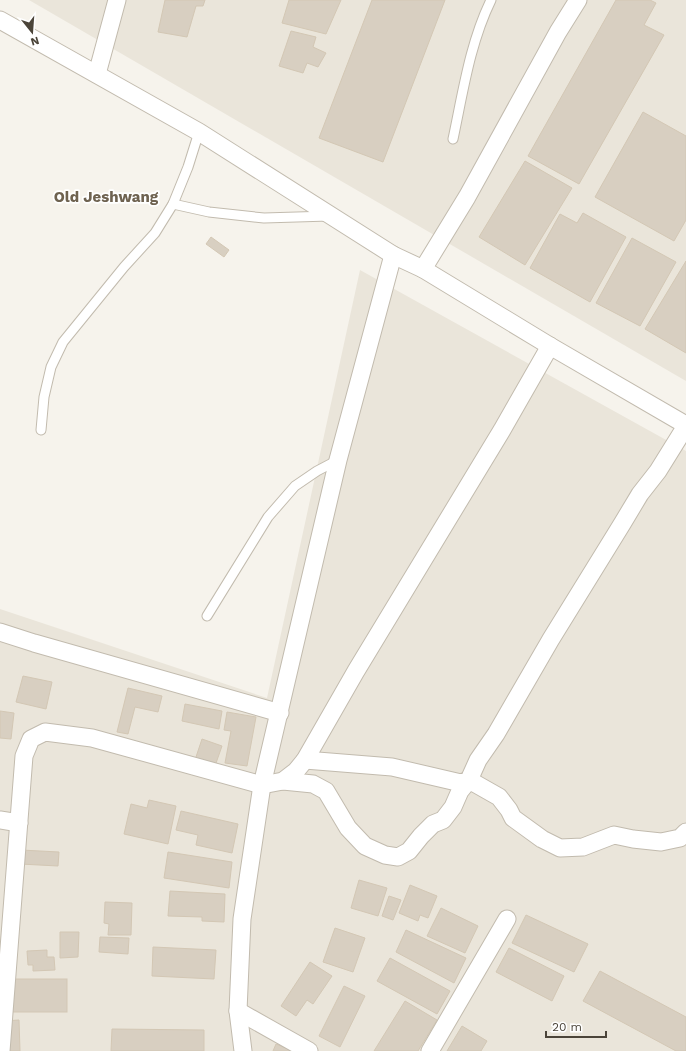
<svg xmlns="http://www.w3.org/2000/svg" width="686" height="1051" font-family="'Work Sans',sans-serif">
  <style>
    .residential { fill: #eae5da }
    .building { fill: #d8cfc1; stroke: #d3c7b4 }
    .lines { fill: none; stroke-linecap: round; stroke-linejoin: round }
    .service-casing { stroke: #c2bbae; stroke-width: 11 }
    .minor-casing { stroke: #c2bbae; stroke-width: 19 }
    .service { stroke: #fff; stroke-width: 9 }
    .minor { stroke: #fff; stroke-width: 17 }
    .labels { text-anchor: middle; stroke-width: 3.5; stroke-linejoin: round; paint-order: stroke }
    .neighbourhood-label { font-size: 15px; font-weight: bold; fill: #6e6250; stroke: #fff }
  </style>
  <rect width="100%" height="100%" fill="#f6f3ec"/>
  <g class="residential">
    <path d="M29,0h657v381z"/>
    <path d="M360,270l326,181v600h-686v-442l267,89z"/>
  </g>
  <g class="building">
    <path d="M165,0h40l-2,6h-7l-9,31 -29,-5z"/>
    <path d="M289,0h52l-15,34 -44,-11z"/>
    <path d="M372,0h73l-62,162 -64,-24z"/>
    <path d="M616,0h34l6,3 -12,22 20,10 -85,149 -51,-28z"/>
    <path d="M291,31l25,6 -3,10 13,6 -8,14 -11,-4 -4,10 -24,-7z"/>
    <path d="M643,112l43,24v84l-12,21 -79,-44z"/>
    <path d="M525,161l47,27 -47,77 -46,-28z"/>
    <path d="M583,213l43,24 -36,65 -60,-34 30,-54 17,9z"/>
    <path d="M211,237l18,13 -5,7 -18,-13z"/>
    <path d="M632,238l44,24 -36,64 -44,-23z"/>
    <path d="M686,261v92l-41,-24z"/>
    <path d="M23,676l29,6 -6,27 -30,-7z"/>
    <path d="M128,688l34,8 -4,16 -23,-5 -7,27 -11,-2z"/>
    <path d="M185,704l37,7 -3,18 -37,-8z"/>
    <path d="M0,711l14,2 -3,26 -11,-1z"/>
    <path d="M227,712l29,5 -9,49 -22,-3 6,-32 -7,-1z"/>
    <path d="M202,739l20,7 -7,20 -20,-6z"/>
    <path d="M149,800l27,6 -8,38 -44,-10 7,-30 16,4z"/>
    <path d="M181,811l57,13 -6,29 -36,-8 2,-10 -22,-5z"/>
    <path d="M21,850l38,2 -1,14 -38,-2z"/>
    <path d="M168,852l64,10 -3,26 -65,-10z"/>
    <path d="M359,880l28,8 -9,28 -27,-8z"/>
    <path d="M410,885l27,11 -9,22 -8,-3 -2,6 -19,-8z"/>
    <path d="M170,891l55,3 -1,28 -22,-1v-4l-34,-1z"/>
    <path d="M389,896l12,4 -8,20 -11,-4z"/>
    <path d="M105,902l27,1 -1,32h-23l1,-11 -5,-1z"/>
    <path d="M441,908l37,18 -13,27 -38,-17z"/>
    <path d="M526,915l62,29 -14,28 -62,-29z"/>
    <path d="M335,928l30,10 -12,34 -30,-10z"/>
    <path d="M406,930l60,28 -12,25 -58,-31z"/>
    <path d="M60,932h19l-1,25 -18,1z"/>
    <path d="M100,937l29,1 -1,16 -29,-2z"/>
    <path d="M153,947l63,3 -2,29 -62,-3z"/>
    <path d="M509,948l55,28 -12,25 -56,-29z"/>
    <path d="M47,950v7h7l1,13 -22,1v-6h-5l-1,-14z"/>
    <path d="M390,958l60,33 -13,23 -60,-33z"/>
    <path d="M310,962l22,14 -19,28 -6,-4 -11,16 -15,-10z"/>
    <path d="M600,971l86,46v34h-10l-93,-50z"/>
    <rect x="9" y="979" width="58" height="33"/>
    <path d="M344,986l21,10 -25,51 -21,-11z"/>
    <path d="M405,1001l32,19 -19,31h-44z"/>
    <path d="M19,1020l1,31h-15l-1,-30z"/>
    <path d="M462,1026l25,15 -6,10h-34z"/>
    <path d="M112,1029l92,1v21h-93z"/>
    <path d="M276,1044l17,7h-20z"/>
  </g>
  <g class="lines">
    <g class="service-casing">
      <g id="service">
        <path d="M453,139c10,-47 17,-96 38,-139"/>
        <path d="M173,204l36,8 55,6 65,-2"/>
        <path d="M41,430l3,-33 7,-30 12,-25 61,-75 31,-34 18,-29 15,-37 11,-35"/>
        <path d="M207,616l61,-99 27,-31 22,-15 21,-11"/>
      </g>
    </g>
    <g class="minor-casing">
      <g id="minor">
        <path d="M0,20l199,112 194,123 30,14 127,77 136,79"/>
        <path d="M97,74l20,-74"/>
        <path d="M423,269l44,-72 91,-165 20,-32"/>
        <path d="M0,632l34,11 246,70"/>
        <path d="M305,760l87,7 69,16 8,-3 9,-20 18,-26 55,-95 71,-115 18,-30 18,-23 28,-45"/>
        <path d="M283,781l30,3 13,7 22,37 17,18 20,9 13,2 11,-6 12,-15 12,-12 10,-4 10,-13 7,-16 9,-11 30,17 10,13 4,8 29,21 18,9 23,-1 31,-12 19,4 28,3 19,-4 6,-6"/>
        <path d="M0,820l19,3"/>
        <path d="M238,1011l71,40"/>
        <path d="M1,1051l23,-295 7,-17 14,-7 47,6 170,47 21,-4 13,-10 9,-11 51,-89 146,-241 48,-84"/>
        <path d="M243,1051l-5,-40 4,-92 20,-134 76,-325 55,-205"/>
        <path d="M430,1051l77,-132"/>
      </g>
    </g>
    <use href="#service" class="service"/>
    <use href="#minor" class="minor"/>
  </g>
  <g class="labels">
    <g class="neighbourhood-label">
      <text x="106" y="202">Old Jeshwang</text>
    </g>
  </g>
  <g transform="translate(32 32) rotate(163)" stroke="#ffffff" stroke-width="3" paint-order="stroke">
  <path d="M0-3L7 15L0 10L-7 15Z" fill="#4b4439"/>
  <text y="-6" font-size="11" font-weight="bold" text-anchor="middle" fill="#4b4439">N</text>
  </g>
  <path d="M546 1031v6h60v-6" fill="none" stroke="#4b4439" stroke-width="2"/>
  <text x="552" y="1031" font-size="12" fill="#4b4439" stroke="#ffffff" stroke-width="3" paint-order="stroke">20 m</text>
</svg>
